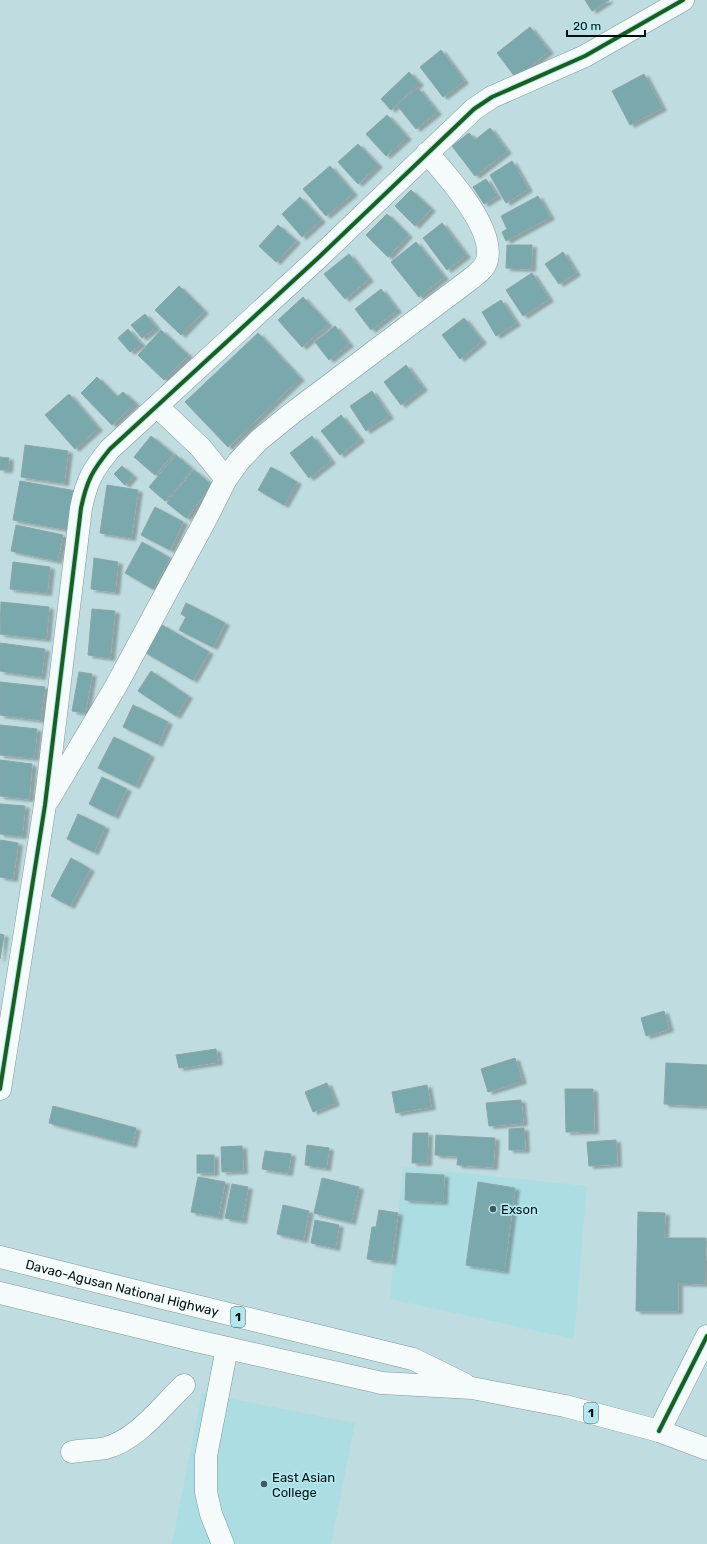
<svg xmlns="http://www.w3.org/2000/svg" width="707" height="1544" font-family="Rubik,sans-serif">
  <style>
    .built { fill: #acdde2 }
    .building { fill: #7aa9ad; stroke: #8da4a7; filter: url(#shadow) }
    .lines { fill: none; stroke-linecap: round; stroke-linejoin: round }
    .minor-casing { stroke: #80979a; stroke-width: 23 }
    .highway-casing { stroke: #80979a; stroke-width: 23 }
    .minor { stroke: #f5fafa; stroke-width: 22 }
    .highway { stroke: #f5fafa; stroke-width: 22 }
    .cycleway-casing { stroke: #b2e8ed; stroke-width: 6 }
    .cycleway { stroke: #1b5e20; stroke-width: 4 }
    .poi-dot { fill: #43585a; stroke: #b2e8ed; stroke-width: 1.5 }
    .labels { text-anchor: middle; stroke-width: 3.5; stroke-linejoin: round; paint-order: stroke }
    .shield { fill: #b2e8ed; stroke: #355154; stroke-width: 1 }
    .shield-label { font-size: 12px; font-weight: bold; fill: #001012 }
    .poi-label { font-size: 13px; fill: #001012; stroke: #b2e8ed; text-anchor: start }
    .street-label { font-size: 13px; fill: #001012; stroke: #b2e8ed }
  </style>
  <defs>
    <filter id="shadow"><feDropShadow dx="4.5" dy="2.5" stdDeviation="1" flood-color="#0004"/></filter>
  </defs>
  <rect width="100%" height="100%" fill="#bfdde0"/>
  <g class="built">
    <path d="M403,1167l184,19 -13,153 -184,-40z"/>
    <path d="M202,1393l153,30 -24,121h-159z"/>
  </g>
  <g class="building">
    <path d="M585,0h24l-17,11z"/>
    <path d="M530,27l19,24 -33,27 -19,-25z"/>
    <path d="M441,50l23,31 -21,16 -23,-30z"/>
    <path d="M409,72l10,11 -28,27 -10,-11z"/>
    <path d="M644,74l18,34 -32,17 -18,-34z"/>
    <path d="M418,88l19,24 -21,17 -19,-24z"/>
    <path d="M387,115l20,22 -21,19 -20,-22z"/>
    <path d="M490,128l17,23 -32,25 -23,-30 17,-13 6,7z"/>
    <path d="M358,144l20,21 -20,19 -20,-22z"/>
    <path d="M512,161l16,28 -22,14 -16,-28z"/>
    <path d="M330,166l23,27 -27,23 -23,-27z"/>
    <path d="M486,179l11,17 -13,8 -11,-17z"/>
    <path d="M411,190l20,19 -16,17 -20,-20z"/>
    <path d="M538,196l12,21 -44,24 -4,-9 5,-3 -6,-13z"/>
    <path d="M300,197l21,23 -19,17 -20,-23z"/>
    <path d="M387,214l21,21 -20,22 -22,-22z"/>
    <path d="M442,223l24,32 -19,15 -24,-32z"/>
    <path d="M278,225l18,16 -20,21 -17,-16z"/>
    <path d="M416,242l28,35 -25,20 -28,-35z"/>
    <path d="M507,245h25l-1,24 -25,-1z"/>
    <path d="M563,252l13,21 -17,11 -14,-20z"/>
    <path d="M349,254l20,25 -24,20 -21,-25z"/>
    <path d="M532,273l17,26 -26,17 -17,-26z"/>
    <path d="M179,286l25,25 -23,24 -26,-25z"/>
    <path d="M381,289l16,21 -26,20 -16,-21z"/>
    <path d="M303,297l25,27 -26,23 -24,-27z"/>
    <path d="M501,300l15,23 -20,13 -14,-24z"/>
    <path d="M145,314l11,13 -14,11 -11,-13z"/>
    <path d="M464,318l18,23 -22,18 -18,-24z"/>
    <path d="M335,326l14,18 -20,16 -14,-18z"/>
    <path d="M128,329l13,15 -11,8 -12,-14z"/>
    <path d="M161,330l27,25 -24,25 -26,-25z"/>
    <path d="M258,333l42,45 -72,69 -43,-45z"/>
    <path d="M406,365l17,23 -22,17 -17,-23z"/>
    <path d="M97,377l20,20 6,-5 12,11 -23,22 -31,-32z"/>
    <path d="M372,391l17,25 -23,15 -16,-25z"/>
    <path d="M69,394l29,34 -23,21 -30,-34z"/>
    <path d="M341,415l19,24 -20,16 -19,-24z"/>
    <path d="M151,436l22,18 -18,21 -21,-18z"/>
    <path d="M312,436l19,25 -22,17 -19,-25z"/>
    <path d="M25,445l43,6 -4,32 -43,-6z"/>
    <path d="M176,455l16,14 -27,32 -16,-14z"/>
    <path d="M0,457l9,1 -1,12h-8z"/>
    <path d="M122,466l11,10 -8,9 -11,-11z"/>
    <path d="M271,467l26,15 -13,23 -26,-15z"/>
    <path d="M194,470l18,15 -26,33 -19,-15z"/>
    <path d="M20,481l56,10 -7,39 -56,-10z"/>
    <path d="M107,485l31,5 -7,48 -31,-5z"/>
    <path d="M155,507l28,15 -13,28 -29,-15z"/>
    <path d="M16,525l47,10 -6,26 -46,-10z"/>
    <path d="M142,542l28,16 -17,31 -28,-16z"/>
    <path d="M94,558l24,4 -3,30 -24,-3z"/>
    <path d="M13,562l37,5 -3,26 -37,-4z"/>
    <path d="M1,602l48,5 -3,32 -46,-5z"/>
    <path d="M186,603l39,20 -12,24 -34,-17 7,-13 -5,-3z"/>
    <path d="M92,609l23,2 -5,47 -22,-3z"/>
    <path d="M162,625l47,27 -16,28 -47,-27z"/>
    <path d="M0,643l45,6 -4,28 -41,-6z"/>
    <path d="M151,671l37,25 -12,20 -38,-25z"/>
    <path d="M79,672l13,2 -7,39 -13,-2z"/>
    <path d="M0,682l45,5 -5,33 -40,-5z"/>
    <path d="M133,705l35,17 -10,22 -35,-17z"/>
    <path d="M0,725l37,4 -3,29 -34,-3z"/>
    <path d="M114,737l36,18 -15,31 -37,-18z"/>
    <path d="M0,760l32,4 -3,35 -29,-3z"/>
    <path d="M102,777l25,12 -13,27 -25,-12z"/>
    <path d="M0,804l25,2 -3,30 -22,-2z"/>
    <path d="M78,814l27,13 -11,25 -27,-13z"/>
    <path d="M0,840l18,3 -5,36 -13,-2z"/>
    <path d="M71,858l19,11 -20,37 -19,-10z"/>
    <path d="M0,934l4,1 -4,24z"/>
    <path d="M664,1011l5,18 -23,7 -5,-18z"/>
    <path d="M216,1049l2,13 -39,6 -3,-13z"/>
    <path d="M515,1058l7,23 -34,11 -7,-23z"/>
    <path d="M666,1063l41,2v41l-43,-2z"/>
    <path d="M327,1083l8,20 -22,9 -8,-20z"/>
    <path d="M427,1085l4,22 -35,6 -4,-21z"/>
    <path d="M565,1089h28l1,42 -28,1z"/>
    <path d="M521,1100l2,23 -34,3 -3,-23z"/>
    <path d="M53,1106l83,22 -4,17 -83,-22z"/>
    <path d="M524,1128l1,22h-16v-21z"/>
    <path d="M413,1133h15l-1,30h-15z"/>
    <path d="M436,1135l59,3 -2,29 -36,-2 1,-9 -23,-1z"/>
    <path d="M616,1140l1,24 -28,2 -2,-24z"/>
    <path d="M307,1145l22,3 -3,20 -21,-3z"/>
    <path d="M242,1146l1,25 -21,1 -1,-25z"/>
    <path d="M265,1151l26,3 -3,19 -26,-4z"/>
    <rect x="197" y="1155" width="17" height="18"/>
    <path d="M406,1173l38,2 -1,27 -38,-2z"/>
    <path d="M198,1177l27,5 -7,35 -27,-5z"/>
    <path d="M322,1178l37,9 -8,35 -37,-9z"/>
    <path d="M478,1182l37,6 -11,83 -38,-6z"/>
    <path d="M232,1184l16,3 -6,34 -17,-3z"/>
    <path d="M283,1205l26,6 -6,29 -26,-6z"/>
    <path d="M379,1210l19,3 -7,49 -24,-3 5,-32h4z"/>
    <path d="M638,1212l27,1 -1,25h42l-1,46 -27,-1v28h-42z"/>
    <path d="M315,1220l24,5 -4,23 -24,-5z"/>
  </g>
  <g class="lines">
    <g class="minor-casing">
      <g id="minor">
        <path d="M157,406l44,42 25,31"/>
        <path d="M49,799l67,-113 92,-171 18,-36 13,-18 20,-21 32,-26 181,-136c6,-5 13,-10 15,-18 8,-32 -40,-85 -60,-107"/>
        <path d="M0,1089l45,-284 36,-297c6,-28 11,-37 29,-59l207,-190 157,-150 18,-12 93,-41 98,-56"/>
        <path d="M659,1431l48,-95"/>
        <path d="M72,1452c11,-2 23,-2 34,-4 32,-9 55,-41 78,-63"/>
        <path d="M223,1544l-12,-30 -5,-22v-36l21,-108"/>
      </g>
    </g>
    <g class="highway-casing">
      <g id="highway">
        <path id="s1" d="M0,1257l151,38 262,64 51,25"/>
        <path d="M0,1293l192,47 190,43 90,5 93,18 94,25 48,18"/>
      </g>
    </g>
    <use href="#minor" class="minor"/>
    <use href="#highway" class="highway"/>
    <g class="cycleway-casing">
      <g id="cycleway">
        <path d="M0,1089l45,-284 36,-297c6,-28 11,-37 29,-59l207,-190 157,-150 18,-12 93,-41 98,-56"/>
        <path d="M659,1431l48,-95"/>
      </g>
    </g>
    <use href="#cycleway" class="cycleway"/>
  </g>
  <g class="poi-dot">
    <circle cx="493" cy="1209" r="4"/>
    <circle cx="264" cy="1484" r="4"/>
  </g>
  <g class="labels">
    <g class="shield">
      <rect x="231" y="1307" width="14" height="20" rx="3"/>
      <rect x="584" y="1403" width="14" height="20" rx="3"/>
    </g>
    <g class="shield-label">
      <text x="238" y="1321">1</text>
      <text x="591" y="1417">1</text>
    </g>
    <g class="poi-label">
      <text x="501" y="1214">Exson</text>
      <text x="272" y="1482">East Asian<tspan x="272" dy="15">College</tspan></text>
    </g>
    <g class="street-label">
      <text dy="5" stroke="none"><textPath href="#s1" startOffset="126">Davao-Agusan National Highway</textPath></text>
    </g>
  </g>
  <path d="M567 30v6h78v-6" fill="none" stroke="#001012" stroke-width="2"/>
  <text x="573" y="30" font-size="12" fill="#001012" stroke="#b2e8ed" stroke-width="3" paint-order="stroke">20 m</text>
</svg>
